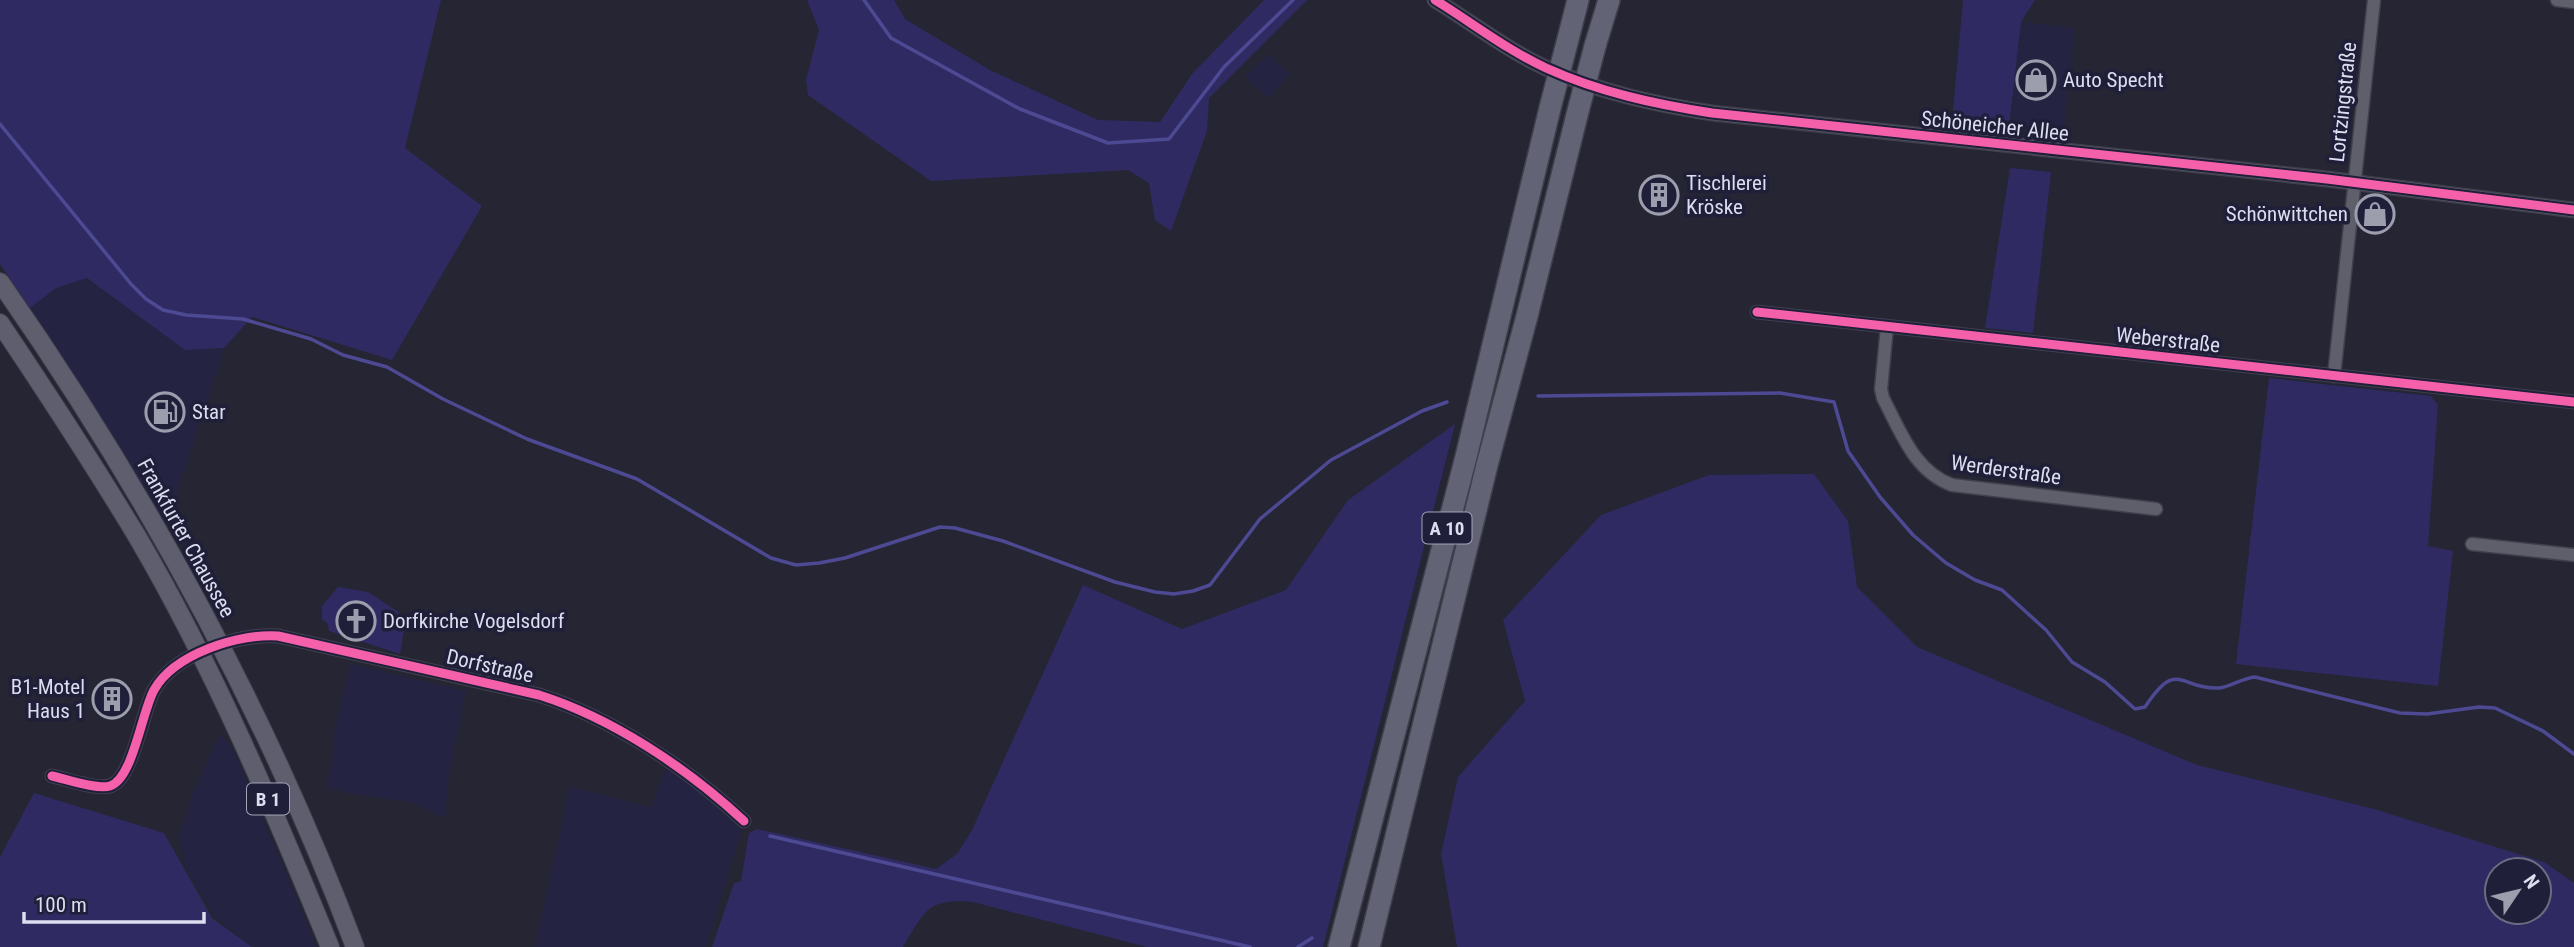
<svg xmlns="http://www.w3.org/2000/svg" width="2574" height="947" font-family="'Roboto Condensed',sans-serif">
  <style>
    .built { fill: #242341 }
    .green { fill: #2f2b62; fill-rule: evenodd }
    .lines { fill: none; stroke-linecap: round; stroke-linejoin: round }
    .stream { stroke: #4d4993; stroke-width: 3.5 }
    .minor-casing { stroke: #40404d; stroke-width: 15 }
    .tertiary-casing { stroke: #40404d; stroke-width: 17 }
    .primary-casing { stroke: #40404d; stroke-width: 20 }
    .motorway-casing { stroke: #40404d; stroke-width: 24 }
    .minor { stroke: #5e5f6a; stroke-width: 12 }
    .tertiary { stroke: #5e5f6a; stroke-width: 14 }
    .primary { stroke: #5e5e6e; stroke-width: 18 }
    .motorway { stroke: #636376; stroke-width: 21 }
    .motorway-bridge-casing { stroke: #40404d; stroke-width: 24; stroke-linecap: butt }
    .motorway-bridge { stroke: #636376; stroke-width: 21 }
    .cycleway-casing { stroke: #1f1f39; stroke-width: 13 }
    .cycleway { stroke: #f560ab; stroke-width: 9 }
    .labels { text-anchor: middle; stroke-width: 7; stroke-linejoin: round; paint-order: stroke }
    .shield { fill: #1f1f39; stroke: #a3a5b8; stroke-width: 2 }
    .shield-label { font-size: 19px; font-weight: bold; fill: #dcdeef }
    .poi-label { font-size: 21px; fill: #dcdeef; stroke: #1f1f39; text-anchor: start }
    .street-label { font-size: 21px; fill: #dcdeef; stroke: #1f1f39 }
  </style>
  <rect width="100%" height="100%" fill="#252533"/>
  <g class="built">
    <path d="M2021,22l54,6 -12,106 -54,-7z"/>
    <path d="M1268,54l22,20 -22,24 -23,-21z"/>
    <path d="M87,278l98,72 40,-2 -60,179 -134,-209 -1,-10 26,-20z"/>
    <path d="M351,664l115,27 -17,83 -4,44 -30,-15 -63,-9 -25,-6 8,-44 -3,-2z"/>
    <path d="M220,734l11,12 17,37 69,164h-65l-38,-31 -29,-49 -6,-29 14,-45z"/>
    <path d="M666,767l45,31 32,27 -37,122h-171l35,-161 81,22z"/>
  </g>
  <g class="green">
    <path d="M0,0h441l-36,148 77,58 -90,154 -140,-43 -28,31 -39,2 -98,-72 -31,10 -26,20 -30,-44z"/>
    <path d="M807,0h87l11,19 85,51 108,50 62,2 32,-48 72,-74h43l-98,98 -2,33 -36,100 -16,-11 -6,-37 -21,-13 -197,11 -123,-86 -2,-15 13,-50z"/>
    <path d="M1963,0h72l-14,22 -12,105 -57,-6z"/>
    <path d="M2010,168l41,4 -18,161 -48,-5z"/>
    <path d="M2269,378l162,18 7,9 -10,141 25,5 -15,135 -202,-22z"/>
    <path d="M1455,424l-132,523h-176l-174,-45c-46,-4 -48,9 -70,45h-191l22,-64 7,-2 8,-48 8,-4 179,40 21,-15 15,-24 111,-245 99,44 104,-39 62,-90z"/>
    <path d="M1814,474l34,47 9,66 60,60 280,118 177,44 170,53 30,21v64h-1117l-16,-93 17,-77 67,-76 -22,-81 98,-105 108,-40zM2497,870h42v42h-42z"/>
    <path d="M338,587l30,5 38,25 -6,37 -71,-23 -1,-7 -6,-5v-13z"/>
    <path d="M34,793l130,40 48,85 40,29h-252v-90z"/>
  </g>
  <g class="lines">
    <g class="stream">
      <path d="M864,0l27,38 129,71 88,34 61,-4 55,-72 69,-67"/>
      <path d="M0,124l131,160 15,15 17,11 23,5 57,4 68,20 32,16 44,12 56,32 84,40 110,40 134,79 25,7 23,-2 26,-5 95,-31 15,1 48,13 112,41 40,10 19,2 19,-3 17,-6 50,-66 71,-59 91,-49 25,-9"/>
      <path d="M1538,396l242,-3 54,9 14,49 32,46 33,38 33,28 29,17 27,10 44,40 26,32 33,20 30,27 10,-2c33,-50 35,-17 74,-19 12,-1 23,-10 36,-11l145,36 27,1 52,-7 16,1 48,23 31,23"/>
      <path d="M770,836l480,111"/>
      <path d="M1298,947l14,-9"/>
    </g>
    <g class="minor-casing">
      <g id="minor">
        <path d="M2557,0l17,2"/>
        <path d="M1757,312l817,90"/>
        <path d="M1887,327l-6,62 2,9c18,34 31,73 69,87l204,24"/>
        <path d="M2334,376l40,-376"/>
        <path d="M2472,544l102,11"/>
        <path d="M52,776c14,3 45,14 58,10 23,-7 32,-75 44,-96 20,-36 85,-57 124,-54l261,59c73,23 148,73 205,126"/>
      </g>
    </g>
    <g class="tertiary-casing">
      <path id="tertiary" d="M1435,0c36,22 72,50 111,68 53,24 108,36 166,45l615,66 247,31"/>
    </g>
    <g class="primary-casing">
      <g id="primary">
        <path d="M0,282c144,206 266,429 355,665"/>
        <path d="M0,323c47,70 94,142 138,215 76,130 135,270 192,409"/>
      </g>
    </g>
    <g class="motorway-casing">
      <g id="motorway">
        <path d="M1568,39l10,-39"/>
        <path d="M1595,46l14,-46"/>
        <path d="M1339,947l127,-490 84,-349"/>
        <path d="M1369,947l118,-482 40,-149 50,-201"/>
      </g>
    </g>
    <use href="#minor" class="minor"/>
    <use href="#tertiary" class="tertiary"/>
    <use href="#primary" class="primary"/>
    <use href="#motorway" class="motorway"/>
    <g class="motorway-bridge-casing">
      <g id="motorway-bridge">
        <path d="M1550,108l18,-69"/>
        <path d="M1577,115l18,-69"/>
      </g>
    </g>
    <use href="#motorway-bridge" class="motorway-bridge"/>
    <g class="cycleway-casing">
      <g id="cycleway">
        <path d="M1435,0c36,22 72,50 111,68 53,24 108,36 166,45l615,66 247,31"/>
        <path d="M1757,312l817,90"/>
        <path d="M52,776c14,3 45,14 58,10 23,-7 32,-75 44,-96 20,-36 85,-57 124,-54l261,59c73,23 148,73 205,126"/>
      </g>
    </g>
    <use href="#cycleway" class="cycleway"/>
  </g>
  <defs>
    <g id="shop-ring" transform="scale(2.0125)"><circle r="9.5" fill="#1f1f39" stroke="#9c9dad" stroke-width="1.5"/><path d="M-5-2.5h2.3a2.7 3.5 0 0 1 5.4 0H5L5.5 6h-11ZM-1.5-2.5h3a1.5 2.3 0 0 0-3 0Z" fill="#9c9dad"/></g>
    <g id="building-ring" transform="scale(2.0125)"><circle r="9.5" fill="#1f1f39" stroke="#9c9dad" stroke-width="1.5"/><path d="M-4-6H4V6H1V3H-1V6H-4ZM-2.5-4.3h1.7v1.8h-1.7ZM.8-4.3h1.7v1.8H.8ZM-2.5-1h1.7V.8h-1.7ZM.8-1h1.7V.8H.8Z" fill="#9c9dad"/></g>
    <g id="fuel-ring" transform="scale(2.0125)"><circle r="9.5" fill="#1f1f39" stroke="#9c9dad" stroke-width="1.5"/><path d="M-5.5-6h7V0h2V4h1.3V-2.5L3-4.5l.8-.8L6-3V5H2.5V1h-1V6h-7ZM-4.2-4.7v3.2H.2V-4.7Z" fill="#9c9dad"/></g>
    <g id="church-ring" transform="scale(2.0125)"><circle r="9.5" fill="#1f1f39" stroke="#9c9dad" stroke-width="1.5"/><path d="M-1.2-6h2.4v3.5h3.3v2.4h-3.3V6h-2.4V-.1h-3.3v-2.4h3.3Z" fill="#9c9dad"/></g>
  </defs>
  <g fill-rule="evenodd">
    <use href="#shop-ring" x="2036" y="80"/>
    <use href="#building-ring" x="1659" y="195"/>
    <use href="#shop-ring" x="2375" y="214"/>
    <use href="#fuel-ring" x="165" y="412"/>
    <use href="#church-ring" x="356" y="621"/>
    <use href="#building-ring" x="112" y="699"/>
  </g>
  <g class="labels">
    <g class="shield">
      <rect x="1422.5" y="512.5" width="49" height="31" rx="5"/>
      <rect x="247" y="783.5" width="42" height="31" rx="5"/>
    </g>
    <g class="shield-label">
      <text x="1447" y="535">A 10</text>
      <text x="268" y="806">B 1</text>
    </g>
    <g class="poi-label">
      <text x="2063" y="87">Auto Specht</text>
      <text x="1686" y="190">Tischlerei<tspan x="1686" dy="24">Kröske</tspan></text>
      <text x="2348" y="221" text-anchor="end">Schönwittchen</text>
      <text x="192" y="419">Star</text>
      <text x="383" y="628">Dorfkirche Vogelsdorf</text>
      <text x="85" y="694" text-anchor="end">B1-Motel<tspan x="85" dy="24">Haus 1</tspan></text>
    </g>
    <g class="street-label">
      <text transform="translate(2343 102) rotate(-84)" y="7">Lortzingstraße</text>
      <text transform="translate(1995 126) rotate(6)" y="7">Schöneicher Allee</text>
      <text transform="translate(2168 340) rotate(6)" y="7">Weberstraße</text>
      <text transform="translate(2006 470) rotate(8)" y="7">Werderstraße</text>
      <text transform="translate(186 538) rotate(61)" y="7">Frankfurter Chaussee</text>
      <text transform="translate(490 666) rotate(13)" y="7">Dorfstraße</text>
    </g>
  </g>
  <g transform="translate(2518 891) rotate(55)"><circle r="33" fill="#1f1f39" stroke="#6b6b82" stroke-width="2"/>
  <path d="M0-5L12 26L0 18L-12 26Z" fill="#9c9dad"/>
  <text y="-10" font-size="19" font-weight="bold" text-anchor="middle" fill="#dcdeef">N</text>
  </g>
  <path d="M24 912v10h180v-10" fill="none" stroke="#dcdeef" stroke-width="3.5"/>
  <text x="35" y="912" font-size="21" fill="#dcdeef" stroke="#1f1f39" stroke-width="5" paint-order="stroke">100 m</text>
</svg>
